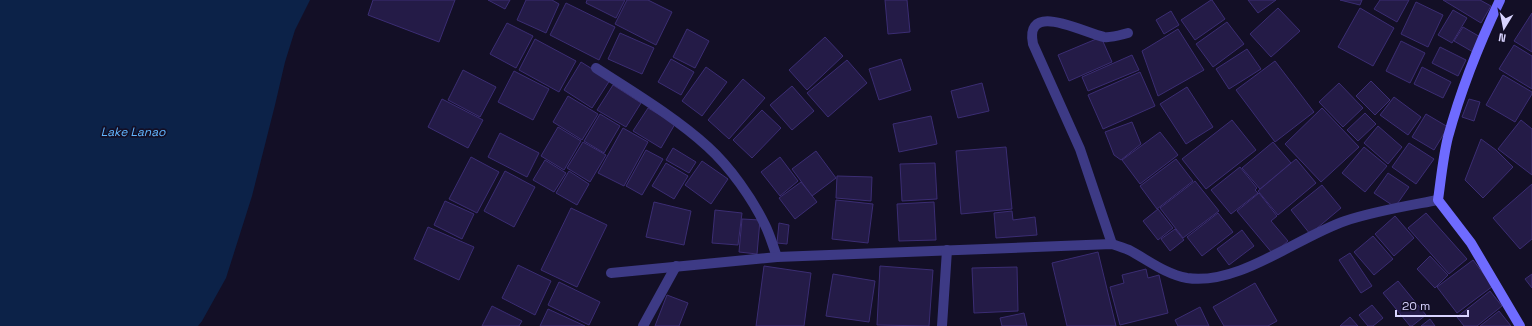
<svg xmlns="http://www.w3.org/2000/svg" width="1532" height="326" font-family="'Space Grotesk',sans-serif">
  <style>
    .water { fill: #0c2248 }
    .building { fill: #241b47; stroke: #3b2d73 }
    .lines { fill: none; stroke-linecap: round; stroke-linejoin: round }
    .street { stroke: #3d3a85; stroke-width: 10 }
    .secondary { stroke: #6f6bff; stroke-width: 10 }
    .labels { text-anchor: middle; stroke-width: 3.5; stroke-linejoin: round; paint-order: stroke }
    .water-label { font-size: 12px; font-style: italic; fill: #62b6ff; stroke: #130f26 }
  </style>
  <rect width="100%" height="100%" fill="#130f26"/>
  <path class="water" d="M0,0h310l-15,30 -10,32 -10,43 -23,91 -26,82 -24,43 -4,5h-198z"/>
  <g class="building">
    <path d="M373,0h82l-16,42 -71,-27z"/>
    <path d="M488,0h22l-5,9z"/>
    <path d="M526,0h26l7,4 -13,29 -29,-13z"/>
    <path d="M587,0h38l-9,18 -30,-15z"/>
    <path d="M627,0h21l24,12 -16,33 -41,-21z"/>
    <path d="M885,0h22l3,32 -22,2z"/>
    <path d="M1211,0h1l13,19 -30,21 -14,-20z"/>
    <path d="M1248,0h28l-18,13z"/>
    <path d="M1340,0h22l-2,5z"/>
    <path d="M1380,0h29l-12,22 -23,-13z"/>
    <path d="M1443,0h37l11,6 -10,17z"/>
    <path d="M1416,2l27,13 -15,32 -27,-13z"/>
    <path d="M566,3l49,24 -16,33 -49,-25z"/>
    <path d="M1278,8l22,23 -29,26 -21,-23z"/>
    <path d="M1360,8l34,20 -21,38 -35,-19z"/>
    <path d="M1453,10l14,8 -15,25 -14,-8z"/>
    <path d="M1171,11l8,14 -15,9 -8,-14z"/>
    <path d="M1532,13v39l-18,-11z"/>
    <path d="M1227,22l17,22 -31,23 -17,-23z"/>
    <path d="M507,23l26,13 -17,32 -26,-14z"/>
    <path d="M1463,27l19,11 -9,14 -19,-11z"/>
    <path d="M687,29l22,12 -14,27 -22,-11z"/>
    <path d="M1178,29l26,41 -46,26 -16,-45z"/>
    <path d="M620,33l34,15 -12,26 -34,-15z"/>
    <path d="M825,37l18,19 -36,34 -18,-20z"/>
    <path d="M1101,37l11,25 -43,19 -11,-26z"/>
    <path d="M535,39l41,22 -17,31 -40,-22z"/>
    <path d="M1401,41l24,12 -15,30 -24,-12z"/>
    <path d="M1514,45l18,11v33l-33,-20z"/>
    <path d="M1440,47l26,13 -8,16 -26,-13z"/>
    <path d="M1247,49l14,20 -32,20 -13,-20z"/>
    <path d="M1132,55l7,15 -51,21 -6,-14z"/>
    <path d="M671,59l23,13 -13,23 -23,-13z"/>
    <path d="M901,59l10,31 -32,10 -10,-31z"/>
    <path d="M847,60l20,23 -39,34 -21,-24z"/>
    <path d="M1275,61l39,51 -39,30 -39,-52z"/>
    <path d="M581,62l29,18 -18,28 -28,-18z"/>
    <path d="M706,67l21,15 -25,34 -20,-15z"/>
    <path d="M1422,67l29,15 -8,16 -29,-14z"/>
    <path d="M463,70l33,17 -16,30 -32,-17z"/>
    <path d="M514,71l35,18 -16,31 -35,-18z"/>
    <path d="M1140,72l15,34 -52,23 -15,-34z"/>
    <path d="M1503,75l29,17v2l-17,28 -29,-17z"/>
    <path d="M743,79l22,19 -36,41 -21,-19z"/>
    <path d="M1371,81l19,19 -15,15 -19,-19z"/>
    <path d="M982,83l7,28 -31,7 -7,-27z"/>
    <path d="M1339,83l24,25 -20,19 -24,-25z"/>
    <path d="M613,85l28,18 -15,24 -29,-17z"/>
    <path d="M792,86l22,25 -22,19 -22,-25z"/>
    <path d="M1187,87l26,40 -27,17 -26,-40z"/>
    <path d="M568,96l30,18 -16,26 -29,-18z"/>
    <path d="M1394,97l27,20 -13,18 -28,-20z"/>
    <path d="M442,99l41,21 -15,28 -40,-21z"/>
    <path d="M1469,99l11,3 -6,19 -12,-4z"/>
    <path d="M648,108l27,16 -14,24 -28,-17z"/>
    <path d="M1322,108l37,39 -38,35 -36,-38z"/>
    <path d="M762,110l19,18 -29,30 -19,-18z"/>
    <path d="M1365,113l11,11 -18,17 -11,-11z"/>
    <path d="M600,114l20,12 -16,27 -20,-12z"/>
    <path d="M1426,114l22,13 -14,23 -22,-13z"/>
    <path d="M931,116l6,28 -38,8 -6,-28z"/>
    <path d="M1232,120l24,30 -50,39 -24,-30z"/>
    <path d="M1521,120l11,9v46l-34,-26z"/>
    <path d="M1132,122l9,22 -20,16 -7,-5 -9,-23z"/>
    <path d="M1378,126l24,21 -14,17 -24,-21z"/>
    <path d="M558,127l23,14 -17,29 -23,-14z"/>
    <path d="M623,128l25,14 -24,44 -26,-13z"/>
    <path d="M1160,132l18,23 -38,29 -18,-24z"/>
    <path d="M500,133l39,20 -12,24 -39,-20z"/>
    <path d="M1481,139l15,11 17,17 -30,31 -18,-18z"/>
    <path d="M583,142l23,13 -16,27 -23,-14z"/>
    <path d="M1273,142l18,21 -31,26 -18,-21z"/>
    <path d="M1409,143l25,16 -18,25 -24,-17z"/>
    <path d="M1006,147l6,62 -51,5 -5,-63z"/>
    <path d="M1364,147l23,19 -22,26 -23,-19z"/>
    <path d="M673,148l23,14 -7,11 -23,-13z"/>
    <path d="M646,150l17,9 -21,36 -16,-9z"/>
    <path d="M816,151l20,27 -24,18 -20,-27z"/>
    <path d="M471,157l28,15 -22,41 -28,-14z"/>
    <path d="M780,157l18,24 -18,15 -19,-24z"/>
    <path d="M1176,159l17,22 -36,28 -17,-23z"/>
    <path d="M1296,159l20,24 -38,32 -20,-24z"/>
    <path d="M545,160l21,13 -12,19 -21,-12z"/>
    <path d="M702,161l26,18 -17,25 -26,-19z"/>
    <path d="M666,163l22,13 -14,23 -22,-13z"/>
    <path d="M935,163l2,36 -35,2 -2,-37z"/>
    <path d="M1240,167l17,21 -2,2 3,3 -27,21 -20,-24z"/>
    <path d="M505,171l30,16 -21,40 -30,-16z"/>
    <path d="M569,171l20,13 -12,21 -21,-12z"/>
    <path d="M1388,173l21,14 -14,20 -21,-14z"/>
    <path d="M837,176l35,1 -1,24 -35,-3z"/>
    <path d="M1195,181l24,30 -36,27 -23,-30z"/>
    <path d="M801,182l16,20 -22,17 -16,-21z"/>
    <path d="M1532,184v55l-12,10 -27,-31z"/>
    <path d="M1322,185l19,23 -31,26 -19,-24z"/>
    <path d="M1259,193l18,23 -6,5 17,20 -15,13 -36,-43z"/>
    <path d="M836,200l37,4 -5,39 -36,-4z"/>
    <path d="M445,201l29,13 -12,25 -28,-14z"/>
    <path d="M654,202l37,9 -7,34 -38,-8z"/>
    <path d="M934,202l2,38 -37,1 -2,-37z"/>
    <path d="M571,208l36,17 -30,62 -36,-17z"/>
    <path d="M1158,209l15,19 -15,12 -15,-19z"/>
    <path d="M715,210l27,3 -4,32 -26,-2z"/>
    <path d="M1012,211l1,9 22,-3 2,18 -41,3 -2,-25z"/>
    <path d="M1218,213l15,19 -31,24 -15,-19z"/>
    <path d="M1426,213l41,46 -18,15 -41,-46z"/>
    <path d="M1395,216l19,22 -20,18 -19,-22z"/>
    <path d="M742,219l18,1 -3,34 -18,-2z"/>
    <path d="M779,223l10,2 -2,19 -10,-1z"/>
    <path d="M428,227l46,20 -15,33 -45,-21z"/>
    <path d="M1175,229l9,11 -14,11 -9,-12z"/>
    <path d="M1242,230l12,16 -25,19 -12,-16z"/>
    <path d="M1373,236l20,23 -19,16 -20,-23z"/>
    <path d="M1098,252l18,74h-49l-15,-63z"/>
    <path d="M1350,253l22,33 -11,7 -22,-33z"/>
    <path d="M1430,256l18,19 -13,13 -18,-19z"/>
    <path d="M1473,260l20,26 -36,27 -20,-26z"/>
    <path d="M518,265l33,16 -16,34 -33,-17z"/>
    <path d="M764,266l47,7 -7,53h-48z"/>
    <path d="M880,266l53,4 -4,56 -52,-1z"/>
    <path d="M1017,267l1,44 -44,2 -2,-45z"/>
    <path d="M1146,269l2,9 11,-3 9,38 -48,12 -10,-38 14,-4 -2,-8z"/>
    <path d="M833,274l42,7 -6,41 -43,-6z"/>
    <path d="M1532,274v14l-7,-9z"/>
    <path d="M1398,281l28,34 -14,11h-2l-27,-33z"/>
    <path d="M559,282l41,20 -11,23 -41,-20z"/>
    <path d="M1255,283l22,38 -9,5h-44l-11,-19z"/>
    <path d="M1490,291l12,15 -25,20h-13l-7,-9z"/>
    <path d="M667,295l21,8 -9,23h-24z"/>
    <path d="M1372,305l11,13 -10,8h-5l-9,-11z"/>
    <path d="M492,306l30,15 -3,5h-37z"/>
    <path d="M1200,307l9,19h-31l-3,-6z"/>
    <path d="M548,309l37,17h-45z"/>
    <path d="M1499,311l12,15h-31z"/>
    <path d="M1024,313l3,13h-25l-2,-8z"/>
    <path d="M1350,317l8,9h-18z"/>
    <path d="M1430,319l5,7h-14z"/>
  </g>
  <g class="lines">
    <g class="street">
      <path d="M596,68c37,24 79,49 112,79 22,20 44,51 57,78 5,10 8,21 12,32"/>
      <path d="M1112,244l-32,-95 -47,-105c-9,-44 51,-11 71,-7 8,1 16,-2 24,-4"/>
      <path d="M611,273l166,-16 335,-13c6,2 12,4 17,6 19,10 36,24 58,28 51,8 111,-41 158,-57 30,-10 62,-15 93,-21"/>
      <path d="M643,326l33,-60"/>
      <path d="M942,326l5,-76"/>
    </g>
    <path class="secondary" d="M1500,0c-21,44 -39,89 -52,137 -5,20 -7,42 -10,63l33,43 49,83"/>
  </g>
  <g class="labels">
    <g class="water-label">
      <text x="133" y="136">Lake Lanao</text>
    </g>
  </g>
  <g transform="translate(1504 28) rotate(190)" stroke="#130f26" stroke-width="3" paint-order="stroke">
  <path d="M0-3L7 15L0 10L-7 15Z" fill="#d9d4ff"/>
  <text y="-6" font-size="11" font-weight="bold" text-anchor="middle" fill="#d9d4ff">N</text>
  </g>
  <path d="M1396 310v6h72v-6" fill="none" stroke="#d9d4ff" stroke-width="2"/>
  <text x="1402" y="310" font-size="12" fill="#d9d4ff" stroke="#130f26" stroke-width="3" paint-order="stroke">20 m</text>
</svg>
